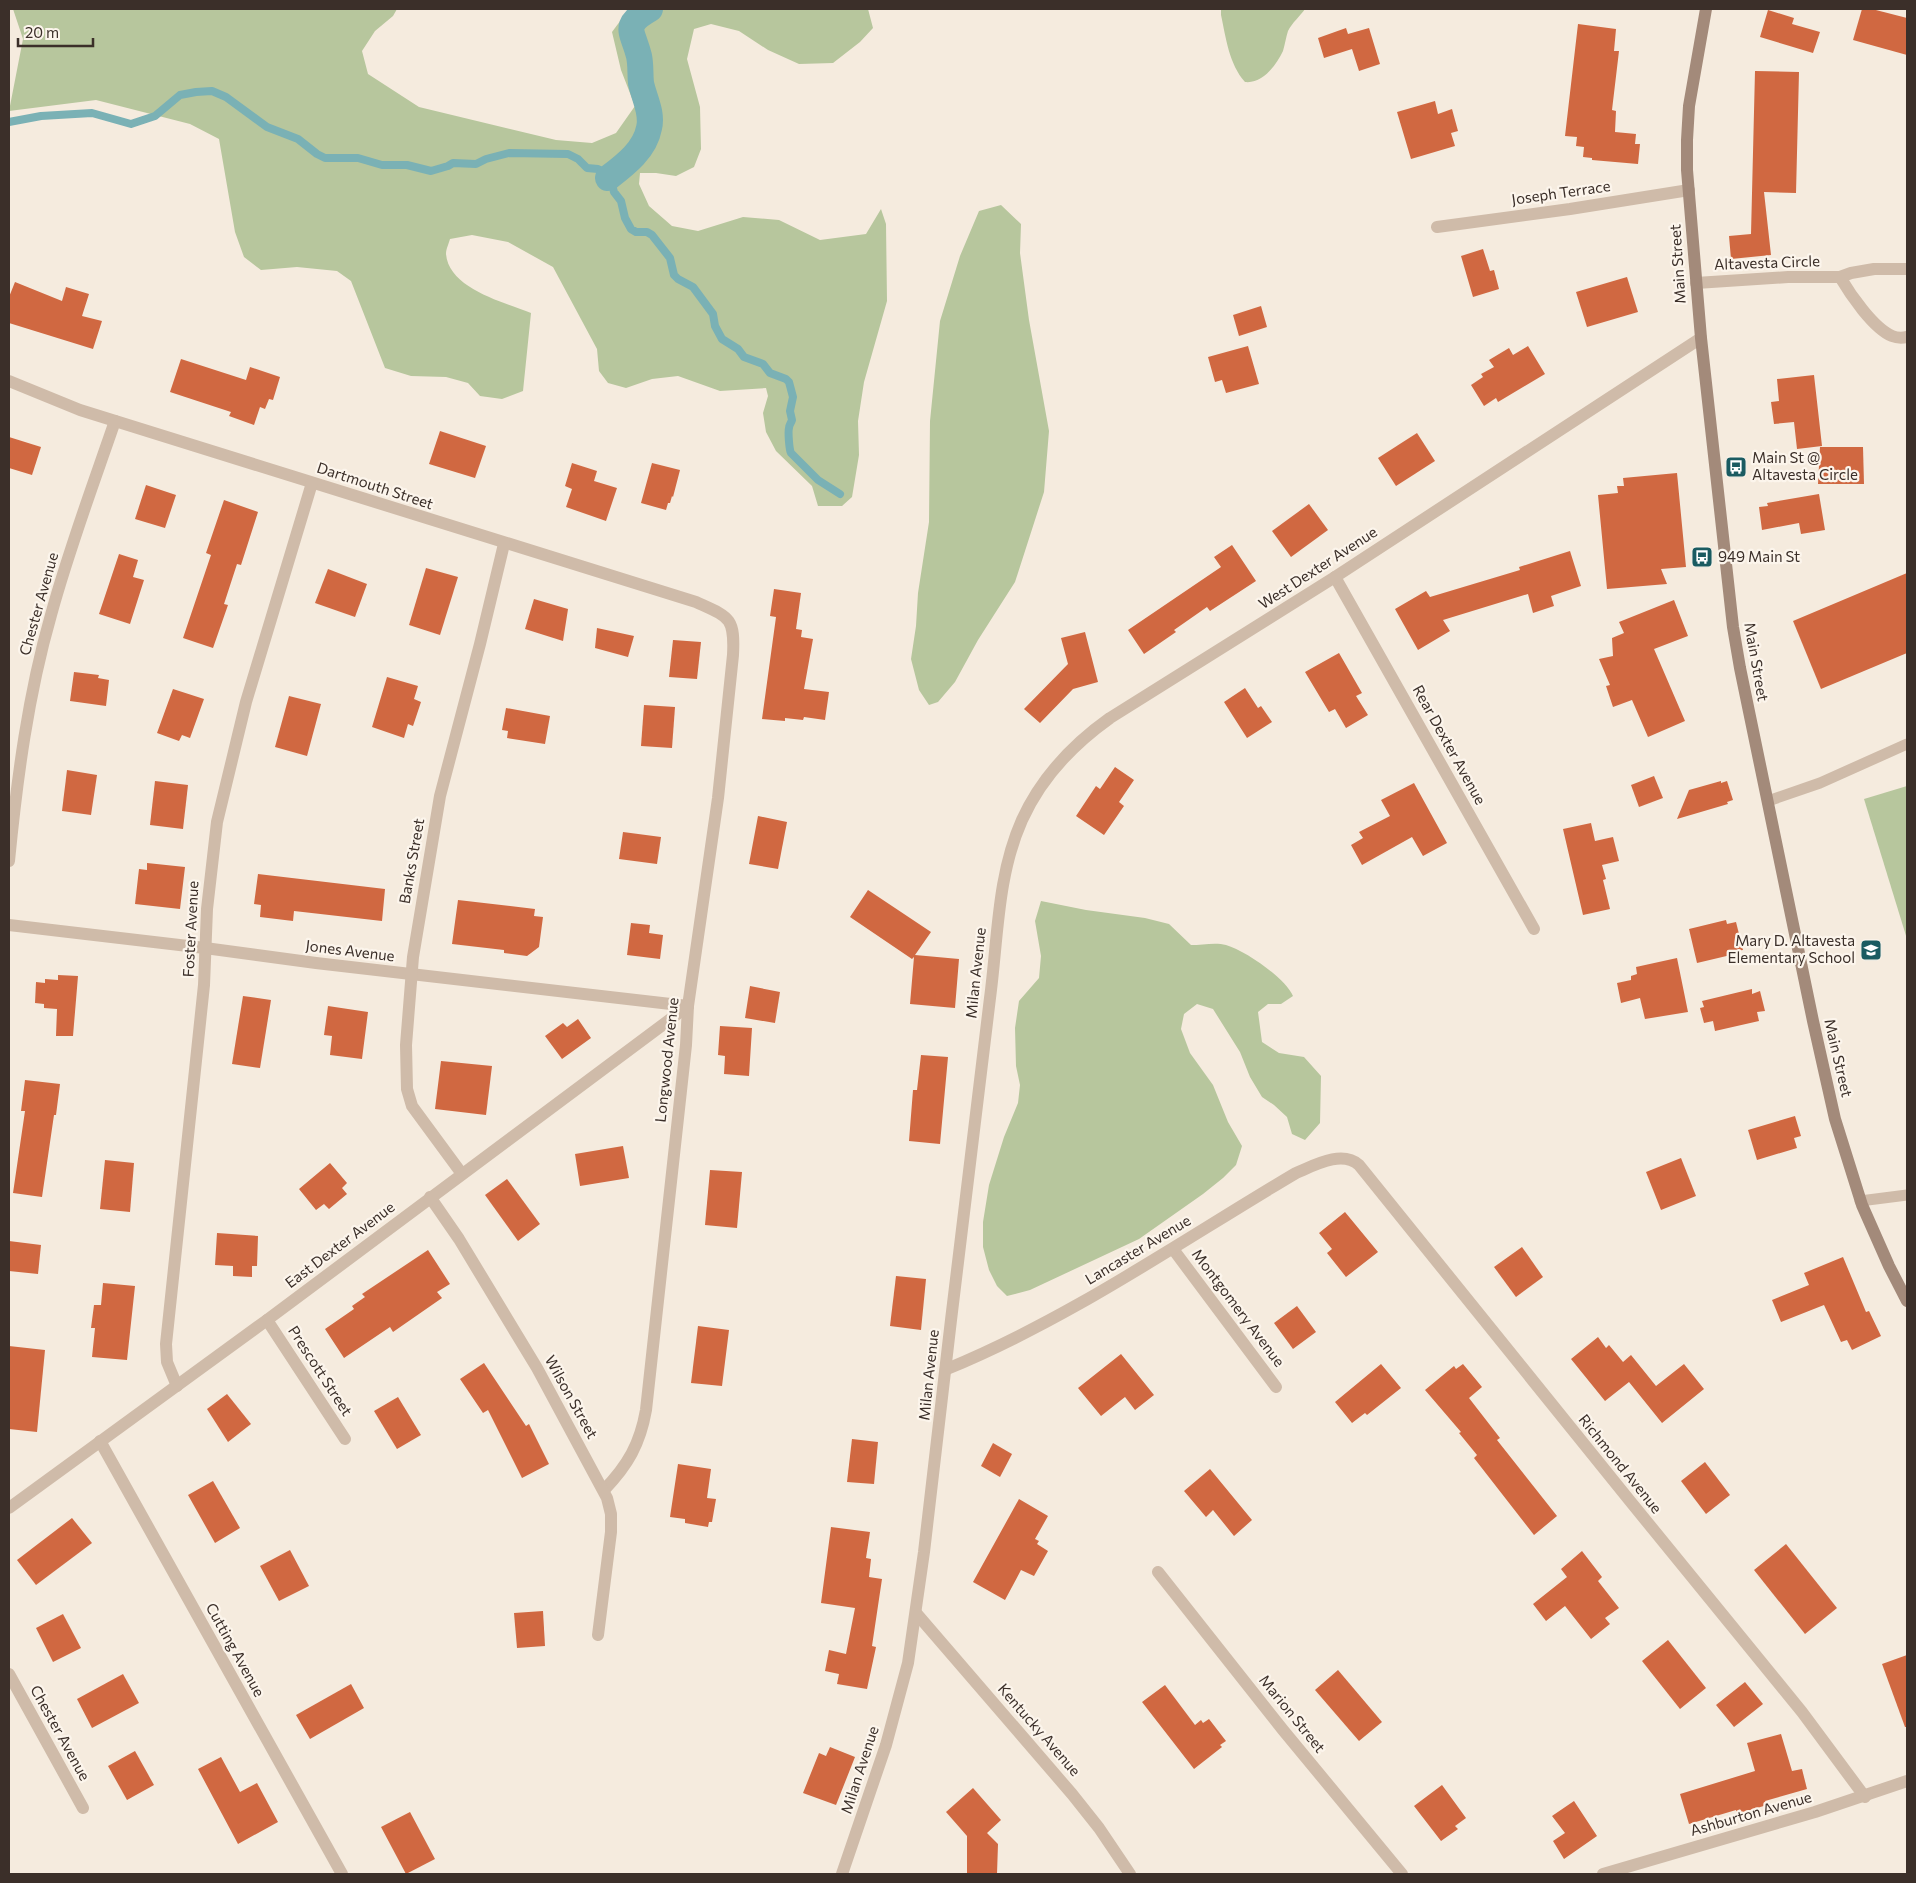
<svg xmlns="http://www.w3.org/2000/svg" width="1916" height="1883" font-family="Commissioner,sans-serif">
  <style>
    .green { fill: #b7c69d }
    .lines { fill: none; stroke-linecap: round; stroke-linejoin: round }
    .stream { stroke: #7ab1b5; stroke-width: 8 }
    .canal { stroke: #7ab1b5; stroke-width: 26 }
    .building { fill: #d06841 }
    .service { stroke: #cfbba9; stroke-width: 11 }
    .minor { stroke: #cfbba9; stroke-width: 12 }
    .secondary { stroke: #a38a7a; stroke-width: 12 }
    .labels { text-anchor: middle; stroke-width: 4.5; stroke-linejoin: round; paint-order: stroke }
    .street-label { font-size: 15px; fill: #3b2f29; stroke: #fcf5ec }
    .poi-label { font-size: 15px; fill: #3b2f29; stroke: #fcf5ec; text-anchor: start }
  </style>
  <rect width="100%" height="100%" fill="#f5ebde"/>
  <g class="green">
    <path d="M13,9h384l-4,7 -18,15 -13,20 6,23 51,33 137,33 36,3 24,-10 19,-27 -14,-36 -9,-38 17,-23h239l5,19 -13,14 -27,21 -34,1 -31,-14 -29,-19 -28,-7 -17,5 -7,30 13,48 1,42 -7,18 -18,9 -20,-3h-16l-1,11 10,22 23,20 26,5 45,-14 36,3 41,20 46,-6 15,-25 5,15 1,77 -23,81 -6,39 1,34 -7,42 -10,9h-24l-6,-20 -36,-35 -10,-19 -3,-19 5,-17 -2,-8 -46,3 -42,-15 -26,3 -26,9 -18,-5 -9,-12 -2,-22 -44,-82 -45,-25 -36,-7 -22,4c-1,4 -4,10 -4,15 3,35 58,48 85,59l-8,78 -21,8 -22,-3 -12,-13 -22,-6 -35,-1 -26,-8 -34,-87 -14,-10 -40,-4 -36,3 -17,-13 -9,-25 -16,-93 -29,-15 -94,-24 -87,11 14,-72z"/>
    <path d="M1221,9h84c-5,7 -13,14 -17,22 -2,6 -3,13 -5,20 -7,14 -20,33 -38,31 -16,-18 -19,-44 -24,-67z"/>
    <path d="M1001,205l20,19 -1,29 9,67 20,111 -5,61 -29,90 -37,58 -23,42 -17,20 -9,3 -10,-15 -8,-31 5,-33 2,-33 11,-71 1,-101 10,-100 20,-65 19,-45z"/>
    <path d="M1907,786v153l-43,-140z"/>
    <path d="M1041,901l45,9 59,8 24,6 22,21c11,0 25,-3 35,0 20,6 59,33 67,51l-12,8h-13l-10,8 4,30 17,11 25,4 17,19 -1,47 -15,17 -13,-6 -5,-17 -13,-12 -12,-8 -12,-20 -10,-25 -27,-43 -16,-5 -13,10 -3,15 9,24 23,32 15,37 14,24 -6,19 -13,13 -20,16 -64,45 -109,51 -23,6 -10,-10 -8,-16 -6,-23v-25l6,-37 15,-48 14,-34 2,-18 -4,-19 -1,-38 4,-27 20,-23 2,-22 -6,-35z"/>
  </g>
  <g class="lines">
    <path class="stream" d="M9,122l32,-6 51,-3 39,11 24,-8 25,-21 16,-3 16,-1 14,6 41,30 31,12 19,15 8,4h33l24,7h25l24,6 17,-5 5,-3 23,1 10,-5 23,-6 59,1 10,5 9,9 11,1 6,3 7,9 3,11 7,9 4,17 6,11 5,3h11l5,3 18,23 4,17 4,4 15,8 20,27 2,12 7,13 16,10 6,8 19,7 7,9 16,6 3,3 4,15 -3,14 2,9c-1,3 -3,5 -3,8 -1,3 0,21 2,25l27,27 22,14"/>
    <path class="canal" d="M608,178c17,-13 37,-28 41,-50 4,-15 -5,-30 -8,-45 -1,-9 0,-18 -2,-27 -6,-25 -18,-30 11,-47"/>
  </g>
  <g class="building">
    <path d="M1862,9h10l35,9v37l-54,-15z"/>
    <path d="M1768,10l26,8 -2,6 28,8 -7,21 -53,-16z"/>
    <path d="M1578,24l38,5 -2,22h5l-7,59 4,1 -1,21 21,2 -1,10h5l-2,20 -46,-4v-2l-9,-1 1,-10 -8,-1 1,-9 -12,-1z"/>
    <path d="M1346,28l2,6 21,-6 11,36 -21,7 -7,-22 -28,9 -6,-20z"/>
    <path d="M1755,71l44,1 -3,121 -32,-1 7,63 -40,4 -2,-23 22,-2z"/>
    <path d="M1435,101l3,13 14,-5 6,22 -7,2 4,13 -44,13 -14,-47z"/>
    <path d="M1483,249l7,22 4,-1 5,19 -26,8 -12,-41z"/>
    <path d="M1627,277l11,35 -51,15 -11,-35z"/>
    <path d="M15,282l47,19 4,-14 23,7 -7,22 20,5 -9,28 -84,-26v-26z"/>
    <path d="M1261,306l6,21 -28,9 -6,-21z"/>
    <path d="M1248,346l11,38 -33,9 -4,-13 -7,2 -7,-25z"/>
    <path d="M1528,346l17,28 -47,28 -2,-4 -12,8 -13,-21 12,-8 -2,-3 13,-7 -5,-7 20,-12 4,7z"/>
    <path d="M181,359l65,21 4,-13 30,10 -7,23 -4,-1 -4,10 -5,-2 -6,18 -25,-9 2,-4 -61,-20z"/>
    <path d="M1814,375l8,71 -25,3 -3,-27 -20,2 -3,-22 8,-1 -2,-22z"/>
    <path d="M440,431l46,15 -11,32 -46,-14z"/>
    <path d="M1417,433l18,28 -39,25 -18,-28z"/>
    <path d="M9,437l32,10 -9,28 -23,-7z"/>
    <path d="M1820,447h43l1,37h-46z"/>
    <path d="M572,463l25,8 -3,10 23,7 -11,33 -40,-14 6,-18 -7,-3z"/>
    <path d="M652,463l28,7 -7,27 -1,-1 -2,7h-2l-2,7 -25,-7z"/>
    <path d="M1677,473l9,94 -25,2 6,15 -60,5 -9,-94 20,-2 -1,-7h7l-1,-8z"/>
    <path d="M146,485l30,10 -11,33 -30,-9z"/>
    <path d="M1819,494l6,36 -24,4 -2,-11 -37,7 -3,-23 9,-1 -1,-3z"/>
    <path d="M224,500l34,12 -17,53 -4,-1 -13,40 4,1 -15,43 -30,-10 28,-83 -5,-2z"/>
    <path d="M1309,504l19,26 -37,27 -19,-26z"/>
    <path d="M1232,545l24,36 -46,30 -3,-4 -33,23 2,2 -32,22 -16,-24 93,-63 -7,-10z"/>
    <path d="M1570,551l11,35 -30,10 3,10 -21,7 -5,-19 -85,26 7,11 -32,19 -23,-41 31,-18 4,6 90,-27 -1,-3z"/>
    <path d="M119,554l19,6 -5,17 11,3 -14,44 -31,-10z"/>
    <path d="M426,568l32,9 -18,58 -31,-10z"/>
    <path d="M328,569l39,15 -12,33 -40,-14z"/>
    <path d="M1907,573v80l-86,36 -28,-68z"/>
    <path d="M774,589l27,4 -5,36 6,1 -1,7 12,2 -9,50 25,3 -4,28 -21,-3 -1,3 -18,-2v3l-23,-2 14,-102 -6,-1z"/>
    <path d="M534,599l34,10 -5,32 -38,-12z"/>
    <path d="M1674,600l14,36 -34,13 31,72 -37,16 -16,-37 -19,7 -7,-21 4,-1 -11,-26 14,-3 -1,-18 12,-5 -5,-11z"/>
    <path d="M597,628l37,8 -6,21 -33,-9z"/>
    <path d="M1085,632l13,50 -25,7 -33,34 -16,-14 44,-45 -7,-26z"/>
    <path d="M673,640l28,2 -4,37 -28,-2z"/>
    <path d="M1339,653l23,40 -6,3 12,19 -22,13 -11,-19 -6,3 -24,-40z"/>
    <path d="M74,672l25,3 -1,3 11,2 -3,26 -36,-5z"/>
    <path d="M387,677l31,9 -4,13 7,3 -8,24 -5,-2 -4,14 -32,-11z"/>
    <path d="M1245,688l13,20 3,-2 11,16 -25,16 -23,-36z"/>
    <path d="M173,689l31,10 -14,39 -8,-3 -3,6 -22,-8z"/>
    <path d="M289,696l32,8 -14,52 -32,-9z"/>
    <path d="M644,705l31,2 -3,41 -31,-2z"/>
    <path d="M506,708l44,8 -5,28 -38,-6 1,-7 -6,-1z"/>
    <path d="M1115,767l19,13 -15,22 5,4 -20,29 -28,-19 20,-30 4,3z"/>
    <path d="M67,770l30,5 -6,40 -29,-4z"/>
    <path d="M1654,776l9,22 -24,9 -8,-22z"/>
    <path d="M155,781l33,4 -5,44 -33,-4z"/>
    <path d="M1721,781v2l6,-2 6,19 -6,2 1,2 -51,15 12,-29z"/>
    <path d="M1414,783l33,60 -24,13 -11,-19 -50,28 -11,-20 12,-7 -4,-6 31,-16 -9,-16z"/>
    <path d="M758,816l29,6 -9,47 -29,-5z"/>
    <path d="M1591,823l4,18 18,-4 6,24 -17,4 4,14 -3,1 7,29 -27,6 -20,-86z"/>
    <path d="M623,832l38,5 -4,27 -38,-5z"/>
    <path d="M147,863l38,4 -5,42 -45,-5 4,-35 8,1z"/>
    <path d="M258,874l127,15 -3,32 -88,-10 -1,10 -33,-4 1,-12 -7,-1z"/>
    <path d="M868,890l63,42 -16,23 44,4 -4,49 -45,-4 4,-47 -2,2 -62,-42z"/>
    <path d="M458,900l77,9 -1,7 9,1 -4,30 -12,9 -23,-3v-3l-52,-6z"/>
    <path d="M1726,920l1,4 9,-2 7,28 -8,1v3l-38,9 -8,-34z"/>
    <path d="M631,923l19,2 -1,8 14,2 -3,24 -33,-4z"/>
    <path d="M1677,958l11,54 -43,7 -5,-21 -19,5 -4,-20 14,-3v-4l6,-2 -1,-7z"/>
    <path d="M58,975l20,1 -5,60h-17l1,-27 -13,-1v-4l-9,-1 1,-21 9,1v-4l13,1z"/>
    <path d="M750,986l30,6 -5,31 -30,-5z"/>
    <path d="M1752,989v5l8,-3 5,20 -8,1 2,9 -44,10 -2,-10 -9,2 -4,-15 4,-1 -2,-6z"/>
    <path d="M243,996l28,4 -11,68 -28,-4z"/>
    <path d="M328,1006l40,6 -6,47 -32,-4 2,-19 -8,-1z"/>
    <path d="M578,1019l13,19 -29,21 -17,-23 18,-13 4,4z"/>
    <path d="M720,1026l32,2 -3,48 -25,-2 1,-18 -7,-1z"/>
    <path d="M921,1055l27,2 -8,87 -31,-3 4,-51h4z"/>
    <path d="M441,1061l51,5 -6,49 -51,-6z"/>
    <path d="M25,1080l35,4 -4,31h-2l-12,82 -29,-4 12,-82h-4z"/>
    <path d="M1795,1116l6,20 -7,2 3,10 -40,12 -9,-30z"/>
    <path d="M623,1146l6,32 -49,8 -5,-32z"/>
    <path d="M1681,1158l15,38 -35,14 -15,-38z"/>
    <path d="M105,1160l29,3 -4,49 -30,-3z"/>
    <path d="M330,1163l17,20 -5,5 5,6 -18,15 -5,-5 -8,6 -17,-21z"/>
    <path d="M710,1170l32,2 -5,56 -32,-3z"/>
    <path d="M507,1179l33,45 -22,17 -33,-46z"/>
    <path d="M1345,1212l33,40 -32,25 -19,-24 5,-4 -13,-16z"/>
    <path d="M217,1233l41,3 -1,30h-5v11l-19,-1v-10l-18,-1z"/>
    <path d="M9,1241l32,4 -3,29 -29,-3z"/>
    <path d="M1522,1247l21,30 -27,20 -22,-30z"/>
    <path d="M428,1250l22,34 -13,8 5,6 -49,34 -3,-5 -46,31 -19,-29 29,-20 -2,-3 13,-9 -3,-3z"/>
    <path d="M1843,1257l23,55 3,-1 12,25 -29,14 -5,-10 -6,2 -17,-37 -43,17 -9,-22 37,-15 -5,-12z"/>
    <path d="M896,1276l30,3 -5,51 -31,-4z"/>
    <path d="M103,1283l32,3 -8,74 -35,-3 3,-29h-4l3,-23h7z"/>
    <path d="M1297,1306l19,26 -23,17 -19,-26z"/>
    <path d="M698,1326l31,4 -7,56 -31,-3z"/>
    <path d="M1598,1337l8,11 3,-3 14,17 8,-7 25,31 28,-22 20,25 -42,34 -33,-41 -24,19 -34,-42z"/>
    <path d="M9,1346l36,4 -8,82 -28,-3z"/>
    <path d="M1121,1354l33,41 -19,15 -10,-13 -24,19 -23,-28z"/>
    <path d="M484,1363l42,63 3,-2 20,40 -27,14 -34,-68 -5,3 -23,-34z"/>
    <path d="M1381,1364l20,24 -34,27 -2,-2 -13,10 -17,-21z"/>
    <path d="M1463,1364l19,23 -13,11 31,40 -3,2 60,76 -23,19 -60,-77 3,-3 -18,-22 2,-1 -36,-42 29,-24 2,3z"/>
    <path d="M227,1394l24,30 -23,18 -21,-33z"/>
    <path d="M398,1397l23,38 -24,14 -23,-38z"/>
    <path d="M852,1439l26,3 -4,42 -27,-2z"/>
    <path d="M993,1443l19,11 -12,23 -19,-11z"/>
    <path d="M1705,1462l25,33 -24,19 -25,-33z"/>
    <path d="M678,1464l33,5 -4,29 9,1 -4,23h-3l-1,5 -23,-4v-4l-15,-2z"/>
    <path d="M1210,1469l42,51 -18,16 -21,-26 -7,7 -22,-26z"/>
    <path d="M213,1481l27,47 -25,15 -27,-48z"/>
    <path d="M1019,1499l29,17 -13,23 4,2 -2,3 11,7 -14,25 -13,-6 -16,30 -32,-18z"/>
    <path d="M72,1518l20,25 -56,42 -19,-25z"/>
    <path d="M831,1527l39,5 -4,26 5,1 -2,18 13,2 -10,67 4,1 -9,42 -30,-5 2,-10 -14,-3 4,-21 17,4 9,-46 -34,-5z"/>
    <path d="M1786,1544l51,64 -32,26 -51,-64z"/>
    <path d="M290,1550l19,36 -30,15 -19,-35z"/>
    <path d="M1582,1551l20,26 -4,4 21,27 -14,10 5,6 -19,15 -26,-33 -19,15 -13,-17 34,-27 -6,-8z"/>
    <path d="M543,1611l2,35 -28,2 -3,-35z"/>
    <path d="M63,1614l18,34 -28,14 -17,-34z"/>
    <path d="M1668,1640l38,48 -26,21 -38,-48z"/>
    <path d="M1907,1655v72h-2l-23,-63z"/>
    <path d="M1338,1670l44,52 -23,19 -44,-51z"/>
    <path d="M123,1674l16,29 -47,25 -15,-29z"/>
    <path d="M1745,1682l18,22 -29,23 -18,-22z"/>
    <path d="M351,1684l13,24 -54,31 -14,-24z"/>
    <path d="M1165,1685l30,40 6,-5 2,3 6,-4 17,22 -6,4 2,2 -28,22 -52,-67z"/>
    <path d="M1781,1734l11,37 10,-2 5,20 -42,12 2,4 -30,9 -1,-4 -47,14 -9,-30 75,-23 -8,-28z"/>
    <path d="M830,1747l25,10 -19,48 -33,-12 16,-40 7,3z"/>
    <path d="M135,1751l19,34 -27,15 -19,-34z"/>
    <path d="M221,1757l19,35 17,-9 21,39 -40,22 -40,-75z"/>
    <path d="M1442,1785l24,33 -11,8 3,3 -17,12 -27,-35z"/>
    <path d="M973,1788l28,32 -14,13 11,11 -1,30h-30v-38l-21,-24z"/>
    <path d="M1574,1801l23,35 -33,23 -11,-18 12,-8 -13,-17z"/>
    <path d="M410,1812l25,47 -29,15 -25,-47z"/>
  </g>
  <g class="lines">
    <g class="service">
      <path d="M1768,801l52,-18 87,-39"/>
      <path d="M1860,1201l47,-6"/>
    </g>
    <g class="minor">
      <path d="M1437,227l133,-18 119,-19"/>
      <path d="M1840,277c10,17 33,51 52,59 5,2 10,2 15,1"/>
      <path d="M1696,283l92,-6h52l11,-4 23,-4h33"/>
      <path d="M9,381l71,29 616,192c33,15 39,15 37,53l-15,143 -30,208 -2,39 -40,365c-6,34 -18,55 -42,80"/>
      <path d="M1335,577l199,352"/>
      <path d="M9,861c8,-82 19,-166 42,-246 18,-66 42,-130 64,-194"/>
      <path d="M9,925l196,23 111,15 372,43"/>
      <path d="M462,1174l-50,-68 -5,-17 -1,-44 7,-88 27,-161 40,-152 24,-100"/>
      <path d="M430,1197l29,42 78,129 70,130 4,16v18l-13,103"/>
      <path d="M1173,1249l103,138"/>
      <path d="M267,1320l78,119"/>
      <path d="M947,1369c124,-51 234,-128 349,-196 19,-8 46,-23 63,-8l271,336 172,211 63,85"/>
      <path d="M177,1386l-10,-24 -1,-18 38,-359 3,-76 10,-87 29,-120 66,-219"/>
      <path d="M100,1441l242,433"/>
      <path d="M9,1508l258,-188 421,-314"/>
      <path d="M1158,1572l125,158 119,144"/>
      <path d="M916,1613l156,181 27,34 31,46"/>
      <path d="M9,1674l74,134"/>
      <path d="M842,1874l44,-129 22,-82 16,-111 27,-232c13,-107 26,-215 39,-322 8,-60 7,-122 32,-178 19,-42 50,-75 88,-102l225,-141 366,-239"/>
      <path d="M1603,1874l212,-62 92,-31"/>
    </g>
    <path class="secondary" d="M1706,9l-17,97 -2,34v30l14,168 32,289 7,41 73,353 22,98 27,86 27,61 18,35"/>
  </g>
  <defs>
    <g id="bus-square" transform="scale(1.125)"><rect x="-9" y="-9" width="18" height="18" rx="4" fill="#1a5b61" stroke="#fcf5ec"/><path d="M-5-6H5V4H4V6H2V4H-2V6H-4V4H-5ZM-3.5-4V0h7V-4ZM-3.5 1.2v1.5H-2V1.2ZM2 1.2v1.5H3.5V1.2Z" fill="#fff"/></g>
    <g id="school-square" transform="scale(1.125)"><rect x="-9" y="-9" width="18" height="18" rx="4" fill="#1a5b61" stroke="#fcf5ec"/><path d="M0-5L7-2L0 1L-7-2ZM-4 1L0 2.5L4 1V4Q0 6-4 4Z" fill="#fff"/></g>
  </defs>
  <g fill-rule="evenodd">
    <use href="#bus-square" x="1736" y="467"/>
    <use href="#bus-square" x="1702" y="557"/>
    <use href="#school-square" x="1871" y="950"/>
  </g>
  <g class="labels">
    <g class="street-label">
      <text transform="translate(1561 193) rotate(-8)" y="5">Joseph Terrace</text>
      <text transform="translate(1767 263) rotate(-2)" y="5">Altavesta Circle</text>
      <text transform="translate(1678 264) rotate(-94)" y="5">Main Street</text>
      <text transform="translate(375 486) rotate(18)" y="5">Dartmouth Street</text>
      <text transform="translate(1318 568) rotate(-33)" y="5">West Dexter Avenue</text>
      <text transform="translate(39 604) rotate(-74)" y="5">Chester Avenue</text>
      <text transform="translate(1756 662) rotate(80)" y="5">Main Street</text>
      <text transform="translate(1449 745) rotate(61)" y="5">Rear Dexter Avenue</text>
      <text transform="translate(412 861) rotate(-80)" y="5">Banks Street</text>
      <text transform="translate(191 929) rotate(-87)" y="5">Foster Avenue</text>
      <text transform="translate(350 951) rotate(7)" y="5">Jones Avenue</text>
      <text transform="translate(976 973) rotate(-84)" y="5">Milan Avenue</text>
      <text transform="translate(1838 1058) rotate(77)" y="5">Main Street</text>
      <text transform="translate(667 1060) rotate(-84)" y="5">Longwood Avenue</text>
      <text transform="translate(340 1245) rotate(-37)" y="5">East Dexter Avenue</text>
      <text transform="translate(1138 1250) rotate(-31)" y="5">Lancaster Avenue</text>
      <text transform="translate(1238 1308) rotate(53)" y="5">Montgomery Avenue</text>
      <text transform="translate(320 1371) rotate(57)" y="5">Prescott Street</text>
      <text transform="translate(929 1375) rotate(-84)" y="5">Milan Avenue</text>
      <text transform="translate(571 1397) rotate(61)" y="5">Wilson Street</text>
      <text transform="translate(1620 1464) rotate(51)" y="5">Richmond Avenue</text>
      <text transform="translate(235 1650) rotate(61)" y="5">Cutting Avenue</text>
      <text transform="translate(1292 1714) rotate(51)" y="5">Marion Street</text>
      <text transform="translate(1039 1730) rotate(49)" y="5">Kentucky Avenue</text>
      <text transform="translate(60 1733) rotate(61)" y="5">Chester Avenue</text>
      <text transform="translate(860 1770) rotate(-72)" y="5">Milan Avenue</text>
      <text transform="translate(1751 1814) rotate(-16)" y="5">Ashburton Avenue</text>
    </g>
    <g class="poi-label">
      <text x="1752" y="463">Main St @<tspan x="1752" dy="17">Altavesta Circle</tspan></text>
      <text x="1718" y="562">949 Main St</text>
      <text x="1855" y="946" text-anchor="end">Mary D. Altavesta<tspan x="1855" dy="17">Elementary School</tspan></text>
    </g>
  </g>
  <rect width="1916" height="1883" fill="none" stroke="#3b2f29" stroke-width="20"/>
  <path d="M18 38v8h75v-8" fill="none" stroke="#3b2f29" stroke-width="2.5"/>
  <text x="25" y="38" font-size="15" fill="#3b2f29" stroke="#fcf5ec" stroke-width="4" paint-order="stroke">20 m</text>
</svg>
